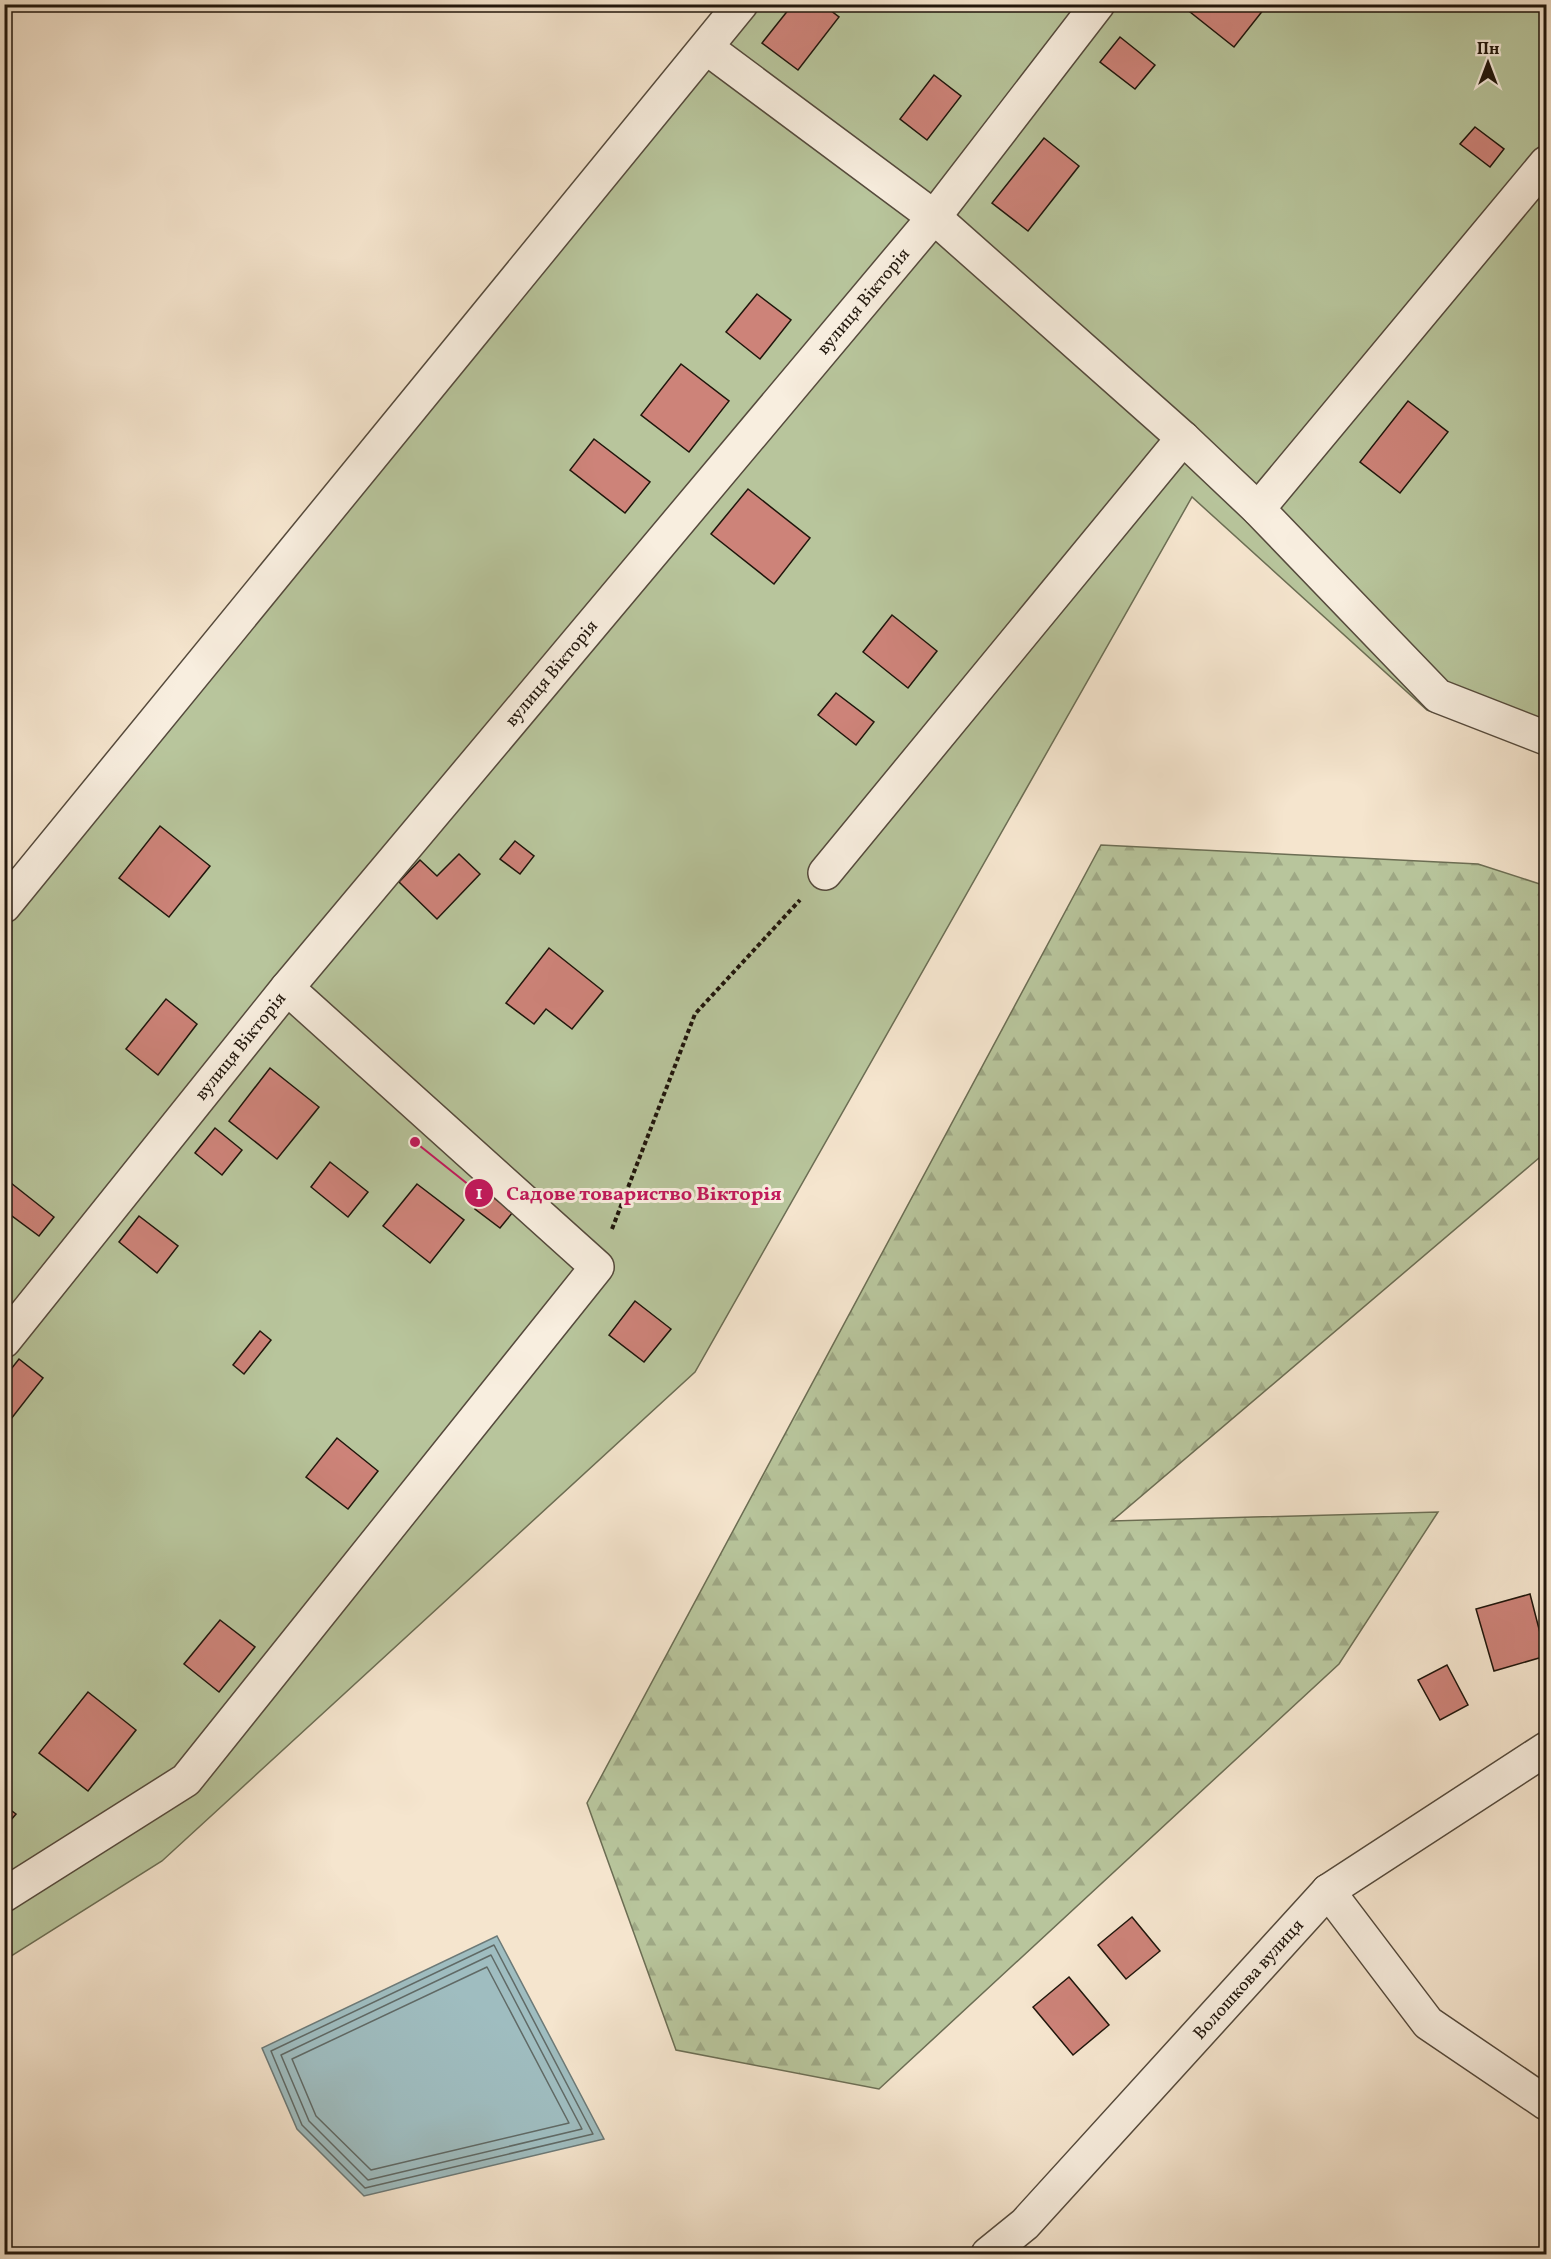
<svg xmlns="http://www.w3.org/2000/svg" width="1551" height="2259" font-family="Vollkorn,serif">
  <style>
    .forest { fill: url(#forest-firs); stroke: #6c6e54; stroke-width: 1.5 }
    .garden { fill: #b8c59c; stroke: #6c6e54; stroke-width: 1.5 }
    .water { fill: #9fbdc0; stroke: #6c7a78; stroke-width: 1.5 }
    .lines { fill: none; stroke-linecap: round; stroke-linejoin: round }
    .shore { stroke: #606a66; stroke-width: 1.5 }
    .building { fill: #cd8379; stroke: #20160c; stroke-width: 1.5 }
    .minor-casing { stroke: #554a3c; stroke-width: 36 }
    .path { stroke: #20160c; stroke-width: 4; stroke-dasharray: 4.5 3; stroke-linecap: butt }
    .minor { stroke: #f8eedf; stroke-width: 33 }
    .labels { text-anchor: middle; stroke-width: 6; stroke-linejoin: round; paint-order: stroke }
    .street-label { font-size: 18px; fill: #20160c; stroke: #f8eedf }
    .leader { fill: none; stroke: #c2185b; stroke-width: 2 }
    .callout-dot { fill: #c2185b; stroke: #f8eedf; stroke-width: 2 }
    .mark-label { font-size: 18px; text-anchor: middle; font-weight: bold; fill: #fff }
    .callout-label { font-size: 20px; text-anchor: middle; font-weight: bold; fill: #c2185b; stroke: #f8eedf; stroke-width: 6; stroke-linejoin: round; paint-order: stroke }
  </style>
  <defs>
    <pattern id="forest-firs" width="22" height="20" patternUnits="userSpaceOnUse" patternTransform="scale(1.5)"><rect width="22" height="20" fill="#b8c59c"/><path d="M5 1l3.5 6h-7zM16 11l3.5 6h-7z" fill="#9ea885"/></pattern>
  </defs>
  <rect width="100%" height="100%" fill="#f5e5ce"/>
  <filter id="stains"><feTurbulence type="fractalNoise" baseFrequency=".00333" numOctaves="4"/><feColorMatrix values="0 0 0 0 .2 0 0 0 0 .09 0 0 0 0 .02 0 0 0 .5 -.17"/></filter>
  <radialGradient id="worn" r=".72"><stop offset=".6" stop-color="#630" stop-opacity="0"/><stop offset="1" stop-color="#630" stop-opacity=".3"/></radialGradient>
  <path class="forest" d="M1101,845l377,19 68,22v266l-434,369 326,-9 -99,152 -460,425 -203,-39 -89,-247z"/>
  <path class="garden" d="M723,5h823v745l-119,-40 -235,-213 -497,875 -533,489 -157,99v-1047z"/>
  <path class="water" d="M497,1936l107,203 -240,57 -67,-67 -35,-81z"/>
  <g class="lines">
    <g class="shore">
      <path d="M494,1945l99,189 -228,54 -63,-63 -31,-74z"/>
      <path d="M491,1955l91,174 -214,51 -59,-59 -28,-66z"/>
      <path d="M487,1967l82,156 -198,47 -55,-54 -24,-57z"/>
    </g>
  </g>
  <g class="building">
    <path d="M793,4h29l17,13 -41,53 -36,-27z"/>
    <path d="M1180,4h88l-34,43z"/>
    <path d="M1120,37l35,28 -20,24 -35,-27z"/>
    <path d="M934,75l27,21 -34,44 -27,-21z"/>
    <path d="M1475,127l29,22 -14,18 -30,-23z"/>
    <path d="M1044,138l35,28 -51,65 -36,-28z"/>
    <path d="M757,294l34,26 -31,39 -34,-27z"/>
    <path d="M681,364l48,37 -40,51 -48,-37z"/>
    <path d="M1408,401l40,31 -48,61 -40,-31z"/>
    <path d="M594,439l56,43 -25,31 -55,-43z"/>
    <path d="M748,489l62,49 -36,46 -63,-50z"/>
    <path d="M892,615l45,36 -29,37 -45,-36z"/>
    <path d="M836,693l38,29 -18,23 -38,-30z"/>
    <path d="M160,826l50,40 -41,51 -50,-39z"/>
    <path d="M515,841l19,15 -14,18 -20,-15z"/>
    <path d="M459,854l21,20 -43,45 -38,-37 21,-22 17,16z"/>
    <path d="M549,948l54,43 -31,38 -26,-20 -12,15 -28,-21z"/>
    <path d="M166,999l31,25 -39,51 -32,-26z"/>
    <path d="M270,1068l49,39 -42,52 -48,-38z"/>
    <path d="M215,1128l27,22 -20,25 -27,-22z"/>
    <path d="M330,1162l38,30 -20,25 -37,-30z"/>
    <path d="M11,1183l43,34 -15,19 -35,-26v-18z"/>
    <path d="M417,1184l47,36 -34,43 -47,-37z"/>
    <path d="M487,1193l26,19 -13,16 -25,-19z"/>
    <path d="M139,1216l39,30 -21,27 -38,-31z"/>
    <path d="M635,1301l36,28 -27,33 -35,-27z"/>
    <path d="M260,1331l11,9 -27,34 -11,-9z"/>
    <path d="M19,1359l24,19 -32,41 -7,-5v-36z"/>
    <path d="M337,1438l41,33 -30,38 -42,-32z"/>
    <path d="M1530,1594l16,62 -52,15 -18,-62z"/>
    <path d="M220,1620l35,27 -36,45 -35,-28z"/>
    <path d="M1447,1665l21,40 -28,15 -22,-40z"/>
    <path d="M88,1692l48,38 -48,61 -49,-38z"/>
    <path d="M4,1805l12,9 -12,14z"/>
    <path d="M1132,1917l28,34 -34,28 -28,-34z"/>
    <path d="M1069,1977l40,48 -36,30 -40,-48z"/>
  </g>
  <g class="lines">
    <g class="minor-casing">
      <g id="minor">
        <path d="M707,48l227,169 249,221 75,71 180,187 108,42"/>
        <path d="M1258,509l288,-346"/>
        <path d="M825,873l358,-435"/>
        <path d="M4,906l737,-902"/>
        <path d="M4,1341l283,-353 647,-771 164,-213"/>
        <path d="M1328,1891l100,132 118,80"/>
        <path d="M4,1895l182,-115 411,-513 -310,-279"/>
        <path d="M988,2254l37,-30 303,-333 218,-142"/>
      </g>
    </g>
    <path class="path" d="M612,1229l83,-215 105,-114"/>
    <use href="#minor" class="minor"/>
  </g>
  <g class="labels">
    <g class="street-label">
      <text transform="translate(863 301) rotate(-50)" y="6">вулиця Вікторія</text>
      <text transform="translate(551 673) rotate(-50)" y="6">вулиця Вікторія</text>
      <text transform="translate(240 1046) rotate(-51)" y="6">вулиця Вікторія</text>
      <text transform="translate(1248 1979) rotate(-48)" y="6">Волошкова вулиця</text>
    </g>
  </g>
  <path class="leader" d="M415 1142L479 1193"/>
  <g class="callout-dot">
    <circle cx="415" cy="1142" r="6"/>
    <circle cx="479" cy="1193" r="15"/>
  </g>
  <g class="mark-label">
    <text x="479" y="1199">1</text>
  </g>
  <g class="callout-label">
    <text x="644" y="1200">Садове товариство Вікторія</text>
  </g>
  <rect width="1551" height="2259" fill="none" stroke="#f5e5ce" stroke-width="24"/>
  <rect x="6" y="6" width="1539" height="2247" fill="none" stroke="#20160c" stroke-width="3"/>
  <rect x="12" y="12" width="1527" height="2235" fill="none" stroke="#20160c" stroke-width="1.5"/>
  <g transform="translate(1488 63)" stroke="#f8eedf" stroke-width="4.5" paint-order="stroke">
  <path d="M0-4.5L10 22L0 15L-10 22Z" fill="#20160c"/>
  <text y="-9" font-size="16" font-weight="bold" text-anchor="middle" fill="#20160c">Пн</text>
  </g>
  <rect width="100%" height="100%" filter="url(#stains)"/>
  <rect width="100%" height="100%" fill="url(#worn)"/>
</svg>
